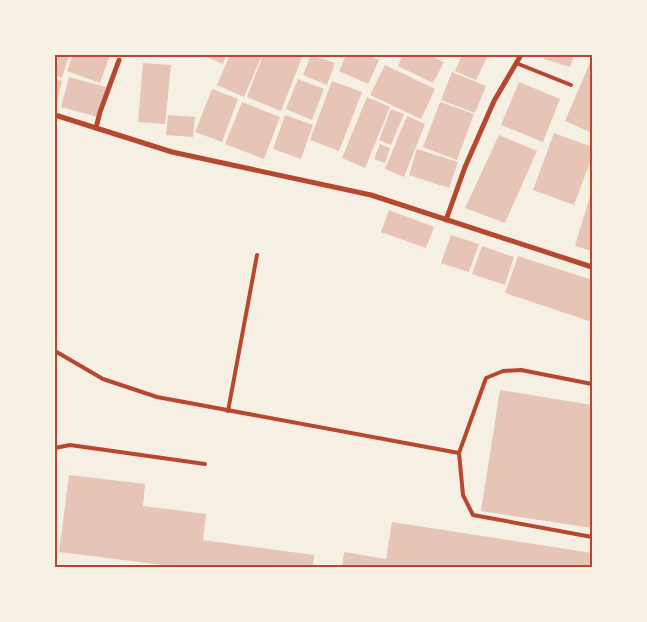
<svg xmlns="http://www.w3.org/2000/svg" width="647" height="622" font-family="Quicksand,sans-serif">
  <style>
    .building { fill: #e6c5b7 }
    .lines { fill: none; stroke-linecap: round; stroke-linejoin: round }
    .service { stroke: #b5482f; stroke-width: 4 }
    .minor { stroke: #b5482f; stroke-width: 5 }
    .neatline { fill: none; stroke: #b5482f; stroke-width: 2 }
  </style>
  <rect width="100%" height="100%" fill="#f6efe4"/>
  <g class="building">
    <path d="M55,55h14l-7,23 -7,-3z"/>
    <path d="M73,55h37l-10,28 -33,-12z"/>
    <path d="M202,55h24l-3,9z"/>
    <path d="M230,55h32l-18,42 -27,-12z"/>
    <path d="M263,55h40l-22,56 -34,-14z"/>
    <path d="M311,55l24,8 -8,22 -24,-10z"/>
    <path d="M346,55h21l12,5 -11,24 -29,-13z"/>
    <path d="M403,55h25l16,7 -11,21 -35,-17z"/>
    <path d="M462,55h26l-12,25 -21,-9z"/>
    <path d="M545,55h29l-4,12 -26,-8z"/>
    <path d="M592,58v75l-27,-12z"/>
    <path d="M143,63l28,2 -6,59 -27,-2z"/>
    <path d="M385,65l50,24 -14,30 -51,-24z"/>
    <path d="M452,72l34,14 -11,27 -34,-13z"/>
    <path d="M69,77l37,10 -8,30 -37,-10z"/>
    <path d="M55,79l7,2 -6,25h-1z"/>
    <path d="M298,79l26,10 -12,31 -26,-11z"/>
    <path d="M332,81l30,11 -23,59 -29,-11z"/>
    <path d="M519,82l41,17 -17,43 -42,-17z"/>
    <path d="M212,89l26,10 -16,43 -27,-10z"/>
    <path d="M367,97l23,10 -25,61 -23,-10z"/>
    <path d="M242,102l38,15 -16,42 -39,-15z"/>
    <path d="M440,102l34,12 -17,46 -34,-13z"/>
    <path d="M391,109l13,5 -13,31 -12,-5z"/>
    <path d="M168,115l27,2 -2,20 -27,-2z"/>
    <path d="M285,115l28,10 -12,34 -28,-10z"/>
    <path d="M407,116l18,8 -21,53 -19,-8z"/>
    <path d="M554,133l38,14v10l-18,48 -41,-15z"/>
    <path d="M499,135l38,16 -32,72 -40,-15z"/>
    <path d="M380,144l10,4 -5,15 -11,-4z"/>
    <path d="M417,149l41,13 -9,26 -40,-13z"/>
    <path d="M590,196l2,1v54l-17,-5z"/>
    <path d="M389,210l45,17 -8,21 -45,-16z"/>
    <path d="M451,235l28,9 -10,28 -28,-9z"/>
    <path d="M482,246l32,11 -9,28 -33,-11z"/>
    <path d="M518,256l74,24v42l-87,-29z"/>
    <path d="M500,390l92,15v123l-111,-17z"/>
    <path d="M69,475l76,9 -2,22 63,8 -3,26 111,15 -1,12h-134l-120,-15z"/>
    <path d="M392,522l200,31v14h-250l2,-15 42,7z"/>
  </g>
  <g class="lines">
    <g class="service">
      <path d="M516,63l55,22"/>
      <path d="M55,351l48,28 54,18 302,56 27,-75 17,-7 18,-1 71,14"/>
      <path d="M228,411l29,-156"/>
      <path d="M55,448l15,-3 135,19"/>
      <path d="M459,453l4,42 10,20 119,22"/>
    </g>
    <g class="minor">
      <path d="M55,115l117,37 199,43 221,72"/>
      <path d="M96,128l4,-16 19,-52"/>
      <path d="M446,220l19,-53 29,-66 27,-46"/>
    </g>
  </g>
  <rect width="647" height="622" fill="none" stroke="#f6efe4" stroke-width="112"/>
  <rect x="56" y="56" width="535" height="510" class="neatline"/>
</svg>
